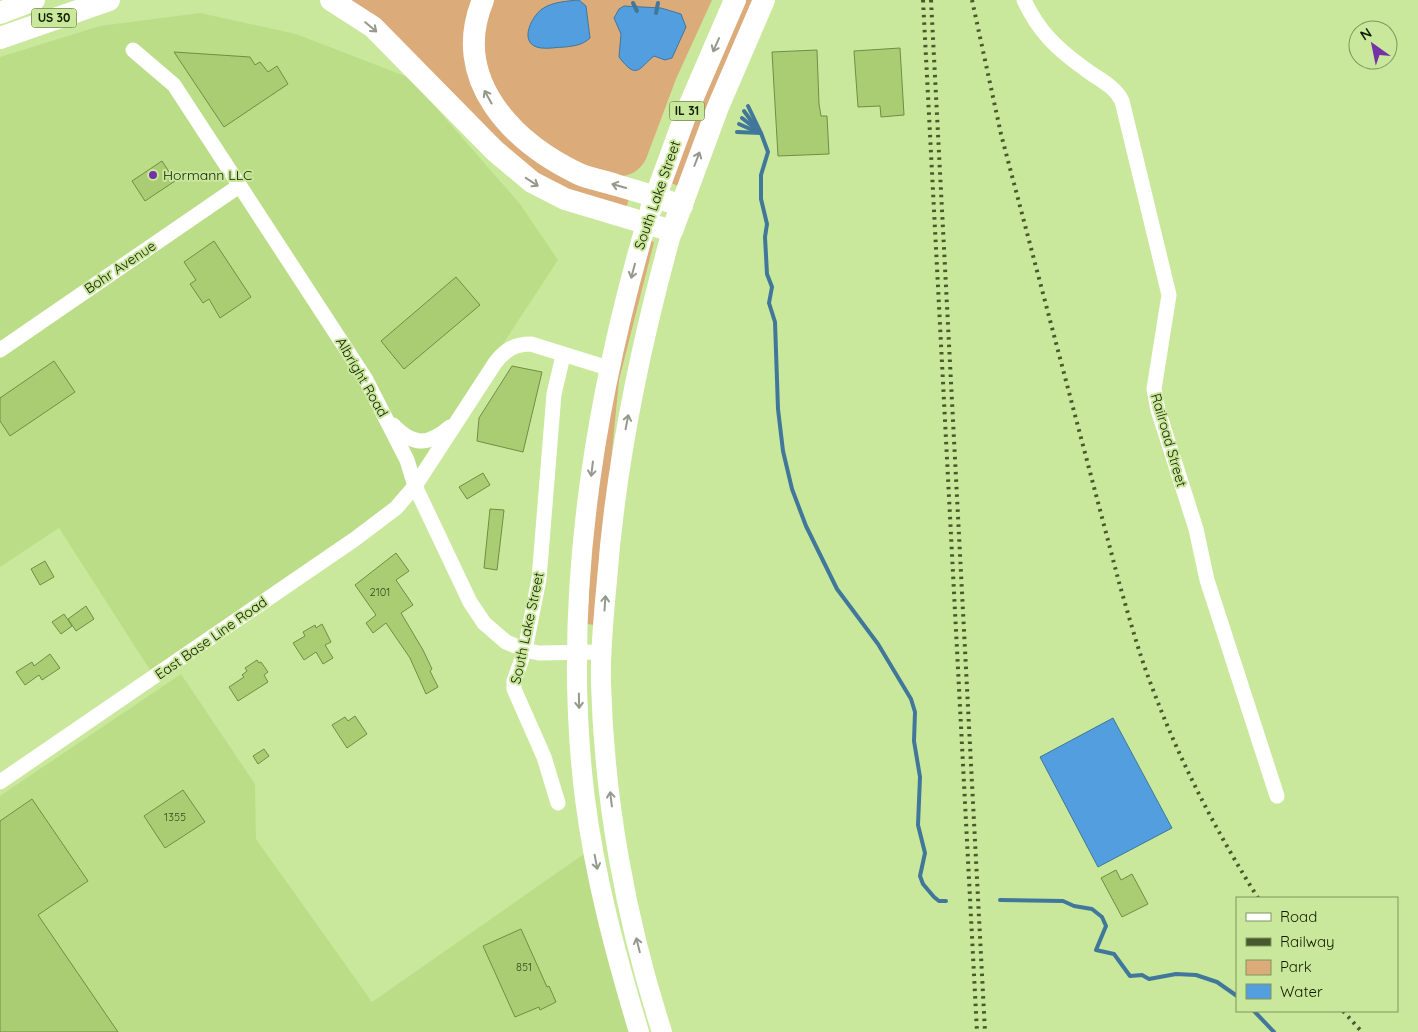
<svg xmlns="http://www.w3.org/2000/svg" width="1418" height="1032" font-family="Quicksand,sans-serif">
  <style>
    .built { fill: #bd8 }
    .green { fill: #dbab7a }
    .water { fill: #539ede; stroke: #40779b }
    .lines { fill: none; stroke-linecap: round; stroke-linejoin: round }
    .stream { stroke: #40779b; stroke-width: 4 }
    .building { fill: #aacd74; stroke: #718d43 }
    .minor { stroke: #fff; stroke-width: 15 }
    .secondary { stroke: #fff; stroke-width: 20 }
    .primary { stroke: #fff; stroke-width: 22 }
    .rail { stroke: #49592e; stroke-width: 4; stroke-dasharray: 2.5 5; stroke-linecap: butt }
    .oneway { stroke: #94998c }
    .poi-dot { fill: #7432a7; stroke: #c9e89b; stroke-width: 2 }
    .labels { text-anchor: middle; stroke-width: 4; stroke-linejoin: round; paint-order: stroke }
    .number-label { font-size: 11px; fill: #38481d }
    .shield { fill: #c9e89b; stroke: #49592e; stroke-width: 1 }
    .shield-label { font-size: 12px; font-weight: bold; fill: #121c00 }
    .poi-label { font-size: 14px; fill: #121c00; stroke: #c9e89b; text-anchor: start }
    .street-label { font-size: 14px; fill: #121c00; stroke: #c9e89b }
  </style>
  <rect width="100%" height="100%" fill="#c9e89b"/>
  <g class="built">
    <path d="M200,13l96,21 114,44 110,126 38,56 -137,209 -27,36 -244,165 -91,-142 -59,39v-510l100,-31z"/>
    <path d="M181,674l74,110 1,55 116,163 212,-148 45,178h-629v-236z"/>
  </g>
  <g class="green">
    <path d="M346,0h130l6,99 147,99 -3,11 -33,-9 -55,-25z"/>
    <path d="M492,0h220l-36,79 -30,80c-20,38 -69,3 -93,-12 -9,-6 -21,-11 -29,-19 -9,-8 -23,-24 -29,-35 -14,-29 -14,-63 -3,-93z"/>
    <path d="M744,0h12l-78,186 -9,-4z"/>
    <path d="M649,240l5,2 -35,138 -24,245 -8,-1 6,-100 20,-138z"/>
  </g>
  <g class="water">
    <path d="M579,0l7,6 4,32c-7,7 -16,8 -25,9 -7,0 -16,2 -24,1 -23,-3 -11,-30 1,-39 10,-7 25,-8 37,-9z"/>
    <path d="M624,6l37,2 20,6 5,13 -14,31 -7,2 -11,-4c-15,12 -17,25 -35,1l2,-23 -7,-16 5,-9z"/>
    <path d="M1113,718l59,110 -74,39 -58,-110z"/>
  </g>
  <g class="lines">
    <g class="stream">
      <path d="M633,3l4,8"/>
      <path d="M656,13l2,-10"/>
      <path d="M748,106l12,25"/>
      <path d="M744,111l11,15"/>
      <path d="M742,118l19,15 7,19 -7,23v24l6,25 -2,13 2,37 5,13 -3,16 6,19 3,87 5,42 9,38 14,37 31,63 41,55 33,55 4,13 -1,29 6,36 -2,48 7,28 -5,23 3,8 11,13 5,4h7"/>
      <path d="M739,124l18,8"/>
      <path d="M737,132l24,1"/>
      <path d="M1000,900l63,1 11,5 18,3 10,8 4,9 -10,24 18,4 16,22 12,-1 7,4 27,-5 20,1 21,7 20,14"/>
      <path d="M1254,1011l20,21"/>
    </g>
  </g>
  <g class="building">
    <path d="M900,48l4,67 -23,2 -1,-11 -22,1 -4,-56z"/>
    <path d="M817,50l2,54 2,12h6l2,38 -51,2 -6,-104z"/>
    <path d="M174,52l76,5 5,8 5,-3 8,10 9,-6 11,18 -64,43z"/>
    <path d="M162,161l13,20 -30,20 -13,-20z"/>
    <path d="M214,241l37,56 -31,21 -11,-19 -6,4 -13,-19 6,-4 -12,-18z"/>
    <path d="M456,277l24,28 -76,64 -23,-28z"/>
    <path d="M54,361l21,31 -65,44 -10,-15v-23z"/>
    <path d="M512,366l30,6 -19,80 -46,-11 2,-23z"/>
    <path d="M483,473l7,12 -23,14 -8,-12z"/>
    <path d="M490,509l14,1 -7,60 -13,-2z"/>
    <path d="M396,553l13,18 -13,9 17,25 -12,8 22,37 9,19 -2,2 8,16 -12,7 -16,-36 -24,-35 -13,10 -7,-10 10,-8 -21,-30z"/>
    <path d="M45,561l9,16 -14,8 -9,-16z"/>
    <path d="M86,606l8,13 -18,12 -8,-12z"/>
    <path d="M64,614l8,12 -11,8 -9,-12z"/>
    <path d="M322,624l9,18 -6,3 8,13 -10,6 -7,-12 -12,8 -11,-17 12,-7 -2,-4 12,-7 1,3z"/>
    <path d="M50,654l10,14 -18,12 -3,-5 -14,10 -9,-13 16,-10 2,4z"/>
    <path d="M257,660l2,3 2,-1 7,10 -4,3 4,7 -30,19 -9,-14 15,-10 -2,-2 5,-4 -2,-3z"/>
    <path d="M355,716l12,18 -20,14 -15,-23 13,-8 3,4z"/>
    <path d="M264,749l5,7 -11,8 -5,-8z"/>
    <path d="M183,790l22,32 -40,26 -21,-32z"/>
    <path d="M32,799l56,82 -50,34 80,117h-118v-211z"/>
    <path d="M1116,870l5,10 11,-6 16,30 -26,13 -21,-39z"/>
    <path d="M521,929l26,58 2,-1 7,16 -16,8 -1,-3 -24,10 -32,-71z"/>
  </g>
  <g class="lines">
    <g class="minor">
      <path d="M1024,0c14,31 33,49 61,69 13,10 30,17 37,32l47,194 -15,94 4,21 38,119 11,51 70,216"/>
      <path d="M133,50l41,35 191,293 42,82 8,26 55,116 14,21 22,19 19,8 14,3 62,-1"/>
      <path d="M0,350l239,-164"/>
      <path d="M393,425c20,21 35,21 57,2"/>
      <path d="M0,782l355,-243 41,-31 19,-22 80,-123c10,-13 19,-19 36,-19l77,24"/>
      <path d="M558,803l-14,-46 -30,-68v-8l11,-31 14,-71 15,-185 9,-38"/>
    </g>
    <g class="secondary">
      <path d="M639,1032c-23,-76 -44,-154 -54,-233 -24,-193 7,-389 61,-575"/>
      <path d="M662,1032c-36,-111 -58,-232 -61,-349 -1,-35 3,-69 6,-103 9,-119 33,-234 65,-349"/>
    </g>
    <g class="primary">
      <path d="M331,0l42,27 122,124 37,31 33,17 107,32 46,-124 46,-107"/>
      <path d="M483,0c-33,79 29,142 96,174 12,5 25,7 37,11 22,6 44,13 66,21"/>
      <path d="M0,13l34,-13"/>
      <path d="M0,38l109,-38"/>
      <path d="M651,209l36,-98 48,-111"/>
    </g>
    <g class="rail">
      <path d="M923,0l54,1032"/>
      <path d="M931,0l54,1032"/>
      <path d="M972,0l29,134 119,452c10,34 19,68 32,101 28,75 64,144 106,211"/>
      <path d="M1343,1011l19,21"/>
    </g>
  </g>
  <defs><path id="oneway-shaft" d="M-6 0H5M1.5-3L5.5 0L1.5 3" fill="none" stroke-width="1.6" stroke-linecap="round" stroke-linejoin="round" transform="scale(1.25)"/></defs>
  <g class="oneway">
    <use href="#oneway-shaft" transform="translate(371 27) rotate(40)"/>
    <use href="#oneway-shaft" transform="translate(716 45) rotate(114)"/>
    <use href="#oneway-shaft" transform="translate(488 97) rotate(-119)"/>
    <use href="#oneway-shaft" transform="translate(697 159) rotate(-69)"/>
    <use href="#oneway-shaft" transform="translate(532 182) rotate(33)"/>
    <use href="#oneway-shaft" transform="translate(619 186) rotate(-164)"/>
    <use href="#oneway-shaft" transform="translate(633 271) rotate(105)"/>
    <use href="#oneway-shaft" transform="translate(627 422) rotate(-79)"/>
    <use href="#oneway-shaft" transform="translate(592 469) rotate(97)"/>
    <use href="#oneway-shaft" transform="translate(605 603) rotate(-86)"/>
    <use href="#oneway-shaft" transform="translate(579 701) rotate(89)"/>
    <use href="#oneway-shaft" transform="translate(611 799) rotate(-97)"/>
    <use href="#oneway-shaft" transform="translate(596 862) rotate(79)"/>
    <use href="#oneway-shaft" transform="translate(638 945) rotate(-104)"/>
  </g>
  <circle class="poi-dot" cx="153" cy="175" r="5"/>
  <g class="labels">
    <g class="number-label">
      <text x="380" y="596">2101</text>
      <text x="175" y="821">1355</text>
      <text x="524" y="971">851</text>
    </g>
    <g class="shield">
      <rect x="31.5" y="8.5" width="45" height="19" rx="4"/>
      <rect x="669.5" y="101.5" width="35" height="19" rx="4"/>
    </g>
    <g class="shield-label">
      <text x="54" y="22">US 30</text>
      <text x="687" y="115">IL 31</text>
    </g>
    <g class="poi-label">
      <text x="163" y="180">Hormann LLC</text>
    </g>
    <g class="street-label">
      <text transform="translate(657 195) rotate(-71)" y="5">South Lake Street</text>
      <text transform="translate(120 267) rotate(-34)" y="5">Bohr Avenue</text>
      <text transform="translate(362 377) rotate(60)" y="5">Albright Road</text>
      <text transform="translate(1169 440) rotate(74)" y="5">Railroad Street</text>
      <text transform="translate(527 628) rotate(-78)" y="5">South Lake Street</text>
      <text transform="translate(211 638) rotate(-35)" y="5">East Base Line Road</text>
    </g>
  </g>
  <rect x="1236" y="897" width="162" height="115" fill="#c9e89b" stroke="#80965d"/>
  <rect x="1246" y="913" width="25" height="8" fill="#ffffff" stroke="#80965d"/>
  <text x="1280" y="922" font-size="15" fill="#121c00">Road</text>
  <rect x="1246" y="938" width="25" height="8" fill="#49592e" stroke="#80965d"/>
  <text x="1280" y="947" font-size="15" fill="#121c00">Railway</text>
  <rect x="1246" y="960" width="25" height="15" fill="#dbab7a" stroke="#80965d"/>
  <text x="1280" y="972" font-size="15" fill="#121c00">Park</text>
  <rect x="1246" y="984" width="25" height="15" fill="#539ede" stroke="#80965d"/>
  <text x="1280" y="997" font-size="15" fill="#121c00">Water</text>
  <g transform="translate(1373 45) rotate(327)"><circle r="24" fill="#c9e89b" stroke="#80965d"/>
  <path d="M0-4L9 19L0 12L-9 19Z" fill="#7432a7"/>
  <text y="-8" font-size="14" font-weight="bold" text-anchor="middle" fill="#121c00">N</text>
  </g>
</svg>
